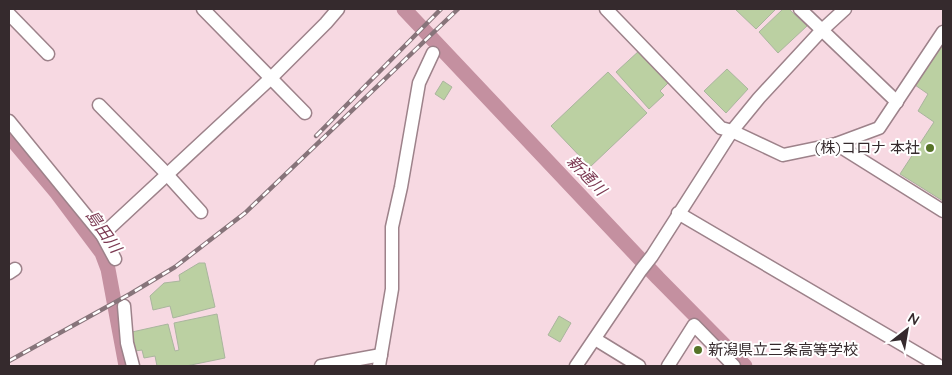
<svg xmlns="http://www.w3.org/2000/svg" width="952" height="375" font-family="Quicksand,'Noto Sans JP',sans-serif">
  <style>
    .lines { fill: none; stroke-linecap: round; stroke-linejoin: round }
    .river { stroke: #c490a0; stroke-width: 15 }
    .building { fill: #bbd0a2; stroke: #aab59e }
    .minor-casing { stroke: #9d828a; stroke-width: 15 }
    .minor { stroke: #fff; stroke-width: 12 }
    .rail-casing { stroke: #87747a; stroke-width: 4.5 }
    .rail { stroke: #fff; stroke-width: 2.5; stroke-dasharray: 8; stroke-linecap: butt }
    .poi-dot { fill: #567328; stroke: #fff; stroke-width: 2 }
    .labels { text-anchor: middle; stroke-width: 4; stroke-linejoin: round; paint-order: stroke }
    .poi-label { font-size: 15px; fill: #352a2d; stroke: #fff; text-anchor: end }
    .water-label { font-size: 16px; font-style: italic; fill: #7c3952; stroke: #fff }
  </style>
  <rect width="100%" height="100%" fill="#f7d9e2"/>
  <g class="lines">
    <g class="river">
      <path d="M404,9l254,269 87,88"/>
      <path d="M9,136l48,57 45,60 6,16 18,97"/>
    </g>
  </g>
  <g class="building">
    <path d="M735,9h41l-20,20z"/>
    <path d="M783,9h6l18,17 -29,27 -19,-21z"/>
    <path d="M943,42v159l-43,-27 34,-52 -16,-11 10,-17 -13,-9z"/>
    <path d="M640,50l29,32 -9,9 4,4 -15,14 -33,-37z"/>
    <path d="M727,69l21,20 -22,24 -22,-22z"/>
    <path d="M608,72l39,41 -57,54 -39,-41z"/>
    <path d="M443,81l9,6 -8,13 -9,-6z"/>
    <path d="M199,263h6l10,44 -42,11 -3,-12 -17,4 -3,-14 14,-13 16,-2 -1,-6z"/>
    <path d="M217,314l8,44 -39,8h-29l-2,-10 -11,2 -2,-8 -7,1 -3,-19 36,-8 7,27 4,-1 -5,-27z"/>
    <path d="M559,316l12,7 -11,19 -12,-7z"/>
  </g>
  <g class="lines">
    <g class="minor-casing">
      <g id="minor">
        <path d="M203,9l102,104"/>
        <path d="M606,9l115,119 11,3 51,24 53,-11 43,-16 64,-96"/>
        <path d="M800,9l97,93"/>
        <path d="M9,14l39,40"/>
        <path d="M99,105l63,64 39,43"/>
        <path d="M9,121l93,114 13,24"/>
        <path d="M836,144l107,67"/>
        <path d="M678,213l261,153"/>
        <path d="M102,235l169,-157 55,-55 12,-14"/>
        <path d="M9,273l6,-4"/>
        <path d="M124,306l3,37 6,23"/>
        <path d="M595,339l44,27"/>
        <path d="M321,366l60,-11"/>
        <path d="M379,366l13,-77v-62l9,-40 18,-104 14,-30"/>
        <path d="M576,366l65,-96 11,-14 80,-125 27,-33 62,-67 24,-22"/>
        <path d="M668,366l26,-41 40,41"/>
      </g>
    </g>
    <use href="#minor" class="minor"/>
    <g class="rail-casing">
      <g id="rail">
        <path d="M316,136l125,-127"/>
        <path d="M9,361l121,-67 45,-27 70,-54 213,-204"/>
      </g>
    </g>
    <use href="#rail" class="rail"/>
  </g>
  <g class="poi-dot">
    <circle cx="930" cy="148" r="5"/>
    <circle cx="698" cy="350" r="5"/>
  </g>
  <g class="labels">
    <g class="poi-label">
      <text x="920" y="153">(株)コロナ 本社</text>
      <text x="708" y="355" text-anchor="start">新潟県立三条高等学校</text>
    </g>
    <g class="water-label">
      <text transform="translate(587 175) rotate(46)" y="6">新通川</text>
      <text transform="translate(104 231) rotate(55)" y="6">島田川</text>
    </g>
  </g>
  <rect width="952" height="375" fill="none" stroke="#352a2d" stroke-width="20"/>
  <g transform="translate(907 330) rotate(31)" stroke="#ffffff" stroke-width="4" paint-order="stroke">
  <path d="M0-4L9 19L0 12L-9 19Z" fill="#352a2d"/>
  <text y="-8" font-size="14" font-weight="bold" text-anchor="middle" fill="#352a2d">N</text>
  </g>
</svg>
